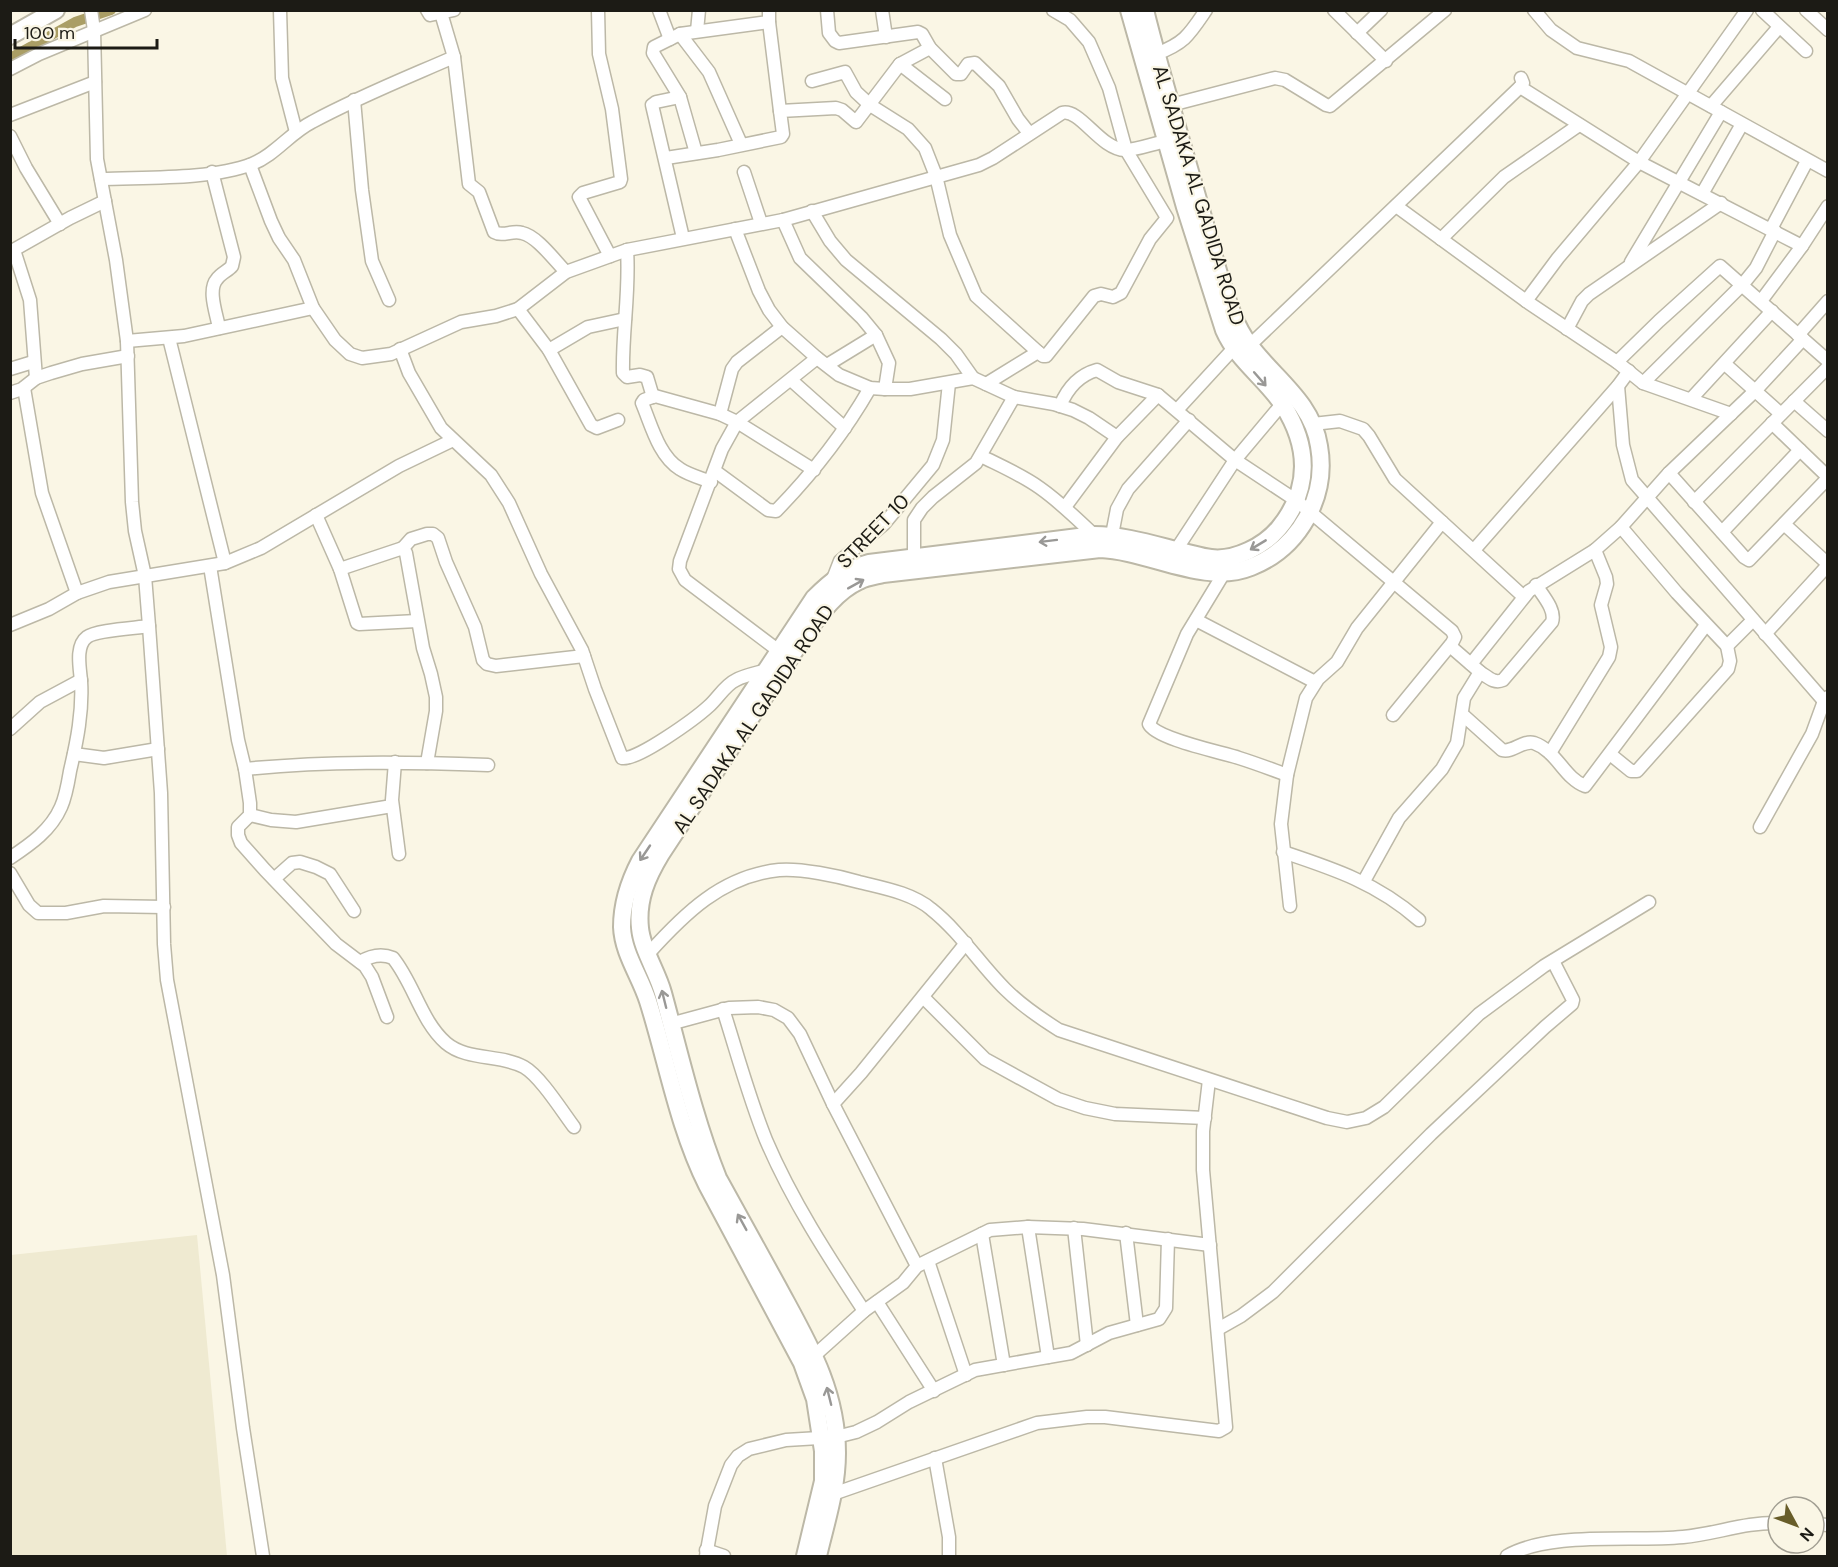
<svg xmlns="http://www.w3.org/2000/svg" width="1838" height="1567" font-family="'DM Sans',sans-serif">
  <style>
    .built { fill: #efead1 }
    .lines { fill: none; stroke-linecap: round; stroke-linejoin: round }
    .canal { stroke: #aa9e65; stroke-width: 10 }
    .street-casing { stroke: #bcb8a7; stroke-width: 15 }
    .secondary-casing { stroke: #bcb8a7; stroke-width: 20 }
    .street { stroke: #fff; stroke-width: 12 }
    .secondary { stroke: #fff; stroke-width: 16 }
    .oneway { stroke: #999896 }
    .labels { text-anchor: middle; stroke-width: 4.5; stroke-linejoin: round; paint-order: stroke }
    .street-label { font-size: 20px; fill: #1c1b15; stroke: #faf6e5 }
  </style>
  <rect width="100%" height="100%" fill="#faf6e5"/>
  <path class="built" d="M197,1235l30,321h-216v-301z"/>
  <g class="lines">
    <path class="canal" d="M10,58l65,-36 36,-12"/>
    <g class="street-casing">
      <g id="street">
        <path d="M91,10l3,20 3,129 19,101 11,81 5,161 3,29 10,45 4,50 12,167 3,151 3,36 56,295 20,153 20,128"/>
        <path d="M280,10l2,68 14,54"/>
        <path d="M427,10l3,5 24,-5"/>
        <path d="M598,10l1,44 13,55 9,70 -1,3 -37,11 -4,4 31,59"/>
        <path d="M659,10l11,29"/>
        <path d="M827,10l2,23 6,8 4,2 79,-11 4,2 8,14 26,26h5l7,-10 7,-1 24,23 19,33 11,14"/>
        <path d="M882,10l4,27"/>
        <path d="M1334,10l52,51"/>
        <path d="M1534,10l17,20 26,18 52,13 199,110"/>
        <path d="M1762,10l44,41"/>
        <path d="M1806,10l22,20"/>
        <path d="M769,22l11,89"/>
        <path d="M697,31l2,-21"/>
        <path d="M1357,33l24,-23"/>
        <path d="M680,34l29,38 32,72"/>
        <path d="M1156,54c29,-11 33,-19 50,-44"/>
        <path d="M454,57l15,127 10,8 15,40c9,5 18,-2 28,1 15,3 33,28 44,39"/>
        <path d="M900,64l45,35"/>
        <path d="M10,69l29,-15 106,-44"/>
        <path d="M812,81l33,-9 11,20 14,13 38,24 17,19 11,28 14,59 26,61 62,56"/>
        <path d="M1520,87l119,75 163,84"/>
        <path d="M680,97l-24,5 -4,3 31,133"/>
        <path d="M354,100l8,90 10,71 17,39"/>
        <path d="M1171,105l104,-27 10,2 41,25 4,1 115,-96"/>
        <path d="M1711,106l68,-79"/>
        <path d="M10,115l85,-33"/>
        <path d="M10,136l16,32 34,56"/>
        <path d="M696,153l-16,-56 -27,-44 1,-6 26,-13 89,-12v-12"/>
        <path d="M666,158l52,-8 63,-13 2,-3 -3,-23 56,-3 6,2 14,12 44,-58 30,-16"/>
        <path d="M250,165l21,56 8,17 15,22 19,48 22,32 15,14 12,4 29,-4 70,-32 35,-6 22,-7 48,-37 61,-22 156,-30 196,-55 14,-7 69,-45c18,-5 38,36 63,37 13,0 29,-7 42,-9"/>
        <path d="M212,172l22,85 -2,9c-4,5 -11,7 -15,13 -10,11 0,36 2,49"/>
        <path d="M744,172l17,51"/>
        <path d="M101,179c45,-2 109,1 151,-15 23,-9 38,-31 60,-42 46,-25 94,-44 142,-65l-13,-44"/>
        <path d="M1702,194l40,-70"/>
        <path d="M1396,206l130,95 91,61 26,21 88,31"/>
        <path d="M812,211l18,30 16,19 95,79 15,15 17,24"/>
        <path d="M783,220l17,38 62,60 14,17 13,28 -4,26"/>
        <path d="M735,229l24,62 10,19 13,17 35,31 22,17 31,13 15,1h25l63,-11 41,19 40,7 19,6 16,8 28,19"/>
        <path d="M1771,229l36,-68"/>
        <path d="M1441,239l63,-62 75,-52"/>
        <path d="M14,250l16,50 6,78"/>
        <path d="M627,250c3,41 -5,82 -4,123l4,4 13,-2 7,2 6,20"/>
        <path d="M10,252l60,-34 35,-17"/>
        <path d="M1631,262l90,-150"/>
        <path d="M1526,301l32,-43 81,-96 108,-152"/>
        <path d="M1761,301l41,-55 26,-40"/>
        <path d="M518,309l31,41 42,75 6,3 21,-8"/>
        <path d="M1567,329l15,-28 7,-7 132,-91"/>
        <path d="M1798,335l30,-34"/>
        <path d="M169,338l56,225"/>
        <path d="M127,341l57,-5 129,-28"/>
        <path d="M1249,346l271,-259 3,-4 -2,-5"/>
        <path d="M400,349l9,24 32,55 50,47 18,28 32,71 41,76 13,39 27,69c15,3 74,-40 87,-52 9,-8 16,-21 27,-26 9,-5 21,-7 31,-10"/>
        <path d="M549,350l39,-23 37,-8"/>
        <path d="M1617,362l42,-41 61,-55 108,95"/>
        <path d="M1725,364l56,50"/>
        <path d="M827,365l49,-30"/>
        <path d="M10,369l23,-7"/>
        <path d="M791,380l54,48"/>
        <path d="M1643,383l100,-99 13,-16 19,-37"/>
        <path d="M986,384l52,-32 5,4h3l48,-60 7,-2 12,3 8,-4 29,-54 17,-21 -41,-68 -17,-62 -20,-46 -19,-22 -17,-10"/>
        <path d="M1618,386l5,59 9,35 192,221"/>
        <path d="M24,388l18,105 35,100"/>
        <path d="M10,393l12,-4 14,-11 15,-5 31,-9 46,-8"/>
        <path d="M1691,399l81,-88"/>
        <path d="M1794,401l34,30"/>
        <path d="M1060,406c7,-17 19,-31 37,-36l21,12 40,13"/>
        <path d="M1177,410l57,-62"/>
        <path d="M720,414l12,-45 5,-7 45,-35"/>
        <path d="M1772,423l56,54"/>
        <path d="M1313,424l27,-3 23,8 6,7 26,43 47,43"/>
        <path d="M981,456c20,10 41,19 59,32 20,14 37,31 54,47"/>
        <path d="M715,471l53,39 8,1c38,-39 67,-76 94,-123"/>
        <path d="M1669,473l75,84 5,3 79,-82"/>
        <path d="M711,482c-10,-4 -22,-7 -31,-13 -20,-12 -28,-41 -36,-61l-2,-5 2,-3 11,-4 65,18 17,8 77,48"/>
        <path d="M1694,502l134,-135"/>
        <path d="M1065,507l52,-70 41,-42 77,65 62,41 155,130 3,6 -3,6 -59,72"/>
        <path d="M316,515l24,54 17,54 2,1 58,-3"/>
        <path d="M1784,524l44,40"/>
        <path d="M1621,527l56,66 50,53 26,-26"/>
        <path d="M1722,532l78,-82"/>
        <path d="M1112,535l5,-26 11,-20 61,-69"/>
        <path d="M403,548l8,-9 16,-5h6l5,4 8,24 29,65 8,33 4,4 9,2 88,-10"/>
        <path d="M1176,550l59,-90 47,-56"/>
        <path d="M1474,550l144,-164 11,-15"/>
        <path d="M914,557v-37l8,-12 11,-11 43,-34 38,-66"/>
        <path d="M210,566l28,174 7,29 5,34v12l-12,12v8l3,8 24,27 71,74 29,22 7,11 15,40"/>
        <path d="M340,569l63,-21 3,5 17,95 8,26 5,23v14l-9,52"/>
        <path d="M1224,573l-37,61 -38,90c7,15 72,28 90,34 16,5 32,11 48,17"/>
        <path d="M833,579l7,-18 44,-37 49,-59 10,-25 6,-57"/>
        <path d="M1196,620l119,62"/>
        <path d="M10,625l39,-16 28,-16 32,-11 116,-19 36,-15 138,-82 54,-26"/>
        <path d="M1765,634l63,-69"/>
        <path d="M779,651l-94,-71 -6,-11 1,-8 42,-112 15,-27 80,-64"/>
        <path d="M1471,664l58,-73 66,-41 26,-23 48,-54 87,-83 47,-51"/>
        <path d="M1480,672c8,5 14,12 23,8l49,-58c4,-12 -9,-26 -16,-37"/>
        <path d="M1463,715l39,35c11,3 20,-10 32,-7 23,8 30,35 51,43l121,-161"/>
        <path d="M10,729l30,-27 41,-22"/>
        <path d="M1550,753l59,-96 2,-10 -10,-42 6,-21 -1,-7 -11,-27"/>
        <path d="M74,754l30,4 54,-9"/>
        <path d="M1610,754l21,17h6l91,-102 2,-8 -3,-15"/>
        <path d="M395,762l-3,38 7,54"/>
        <path d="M245,769c81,-8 162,-7 243,-4"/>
        <path d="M250,815l21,5 25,2 96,-16"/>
        <path d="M1760,827l52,-93 12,-33 4,-4"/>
        <path d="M1283,852c51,17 94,31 136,68"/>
        <path d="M10,858c21,-14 41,-28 51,-51 5,-11 7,-24 9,-36 7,-30 13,-60 11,-90 -1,-13 -6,-35 6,-44 8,-7 50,-9 62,-11"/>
        <path d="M10,873l19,32 9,8h28l38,-7 60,1"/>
        <path d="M274,879l18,-16 8,-1 16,5 14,7 24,37"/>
        <path d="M1364,881l35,-63 43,-49 15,-26 7,-45 16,-26 -30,-26"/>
        <path d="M1290,906l-9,-82 6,-49 19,-77 12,-19 19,-17 20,-34 85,-106 82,75"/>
        <path d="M648,954c36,-40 74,-78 131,-84 21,-2 59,6 80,12 24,6 53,11 72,27 29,23 48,54 74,80 16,16 35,29 54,41l268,88 20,4 19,-4 18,-11 95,-93 65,-48 105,-64"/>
        <path d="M360,962c10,-6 21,-9 33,-4 21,26 28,63 53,85 21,18 55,11 78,24 16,9 38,44 50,60"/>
        <path d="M924,998l61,61 73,40 27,9 30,6 90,4"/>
        <path d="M723,1009c14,44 26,89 43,131 26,61 62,116 98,171"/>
        <path d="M670,1024l59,-16 29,-1 16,3 14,8 12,16 33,70 84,162"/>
        <path d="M833,1104l28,-31 105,-130"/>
        <path d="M1028,1227l20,130"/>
        <path d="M1074,1228l13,117"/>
        <path d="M1126,1233l11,92"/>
        <path d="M982,1234l22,131"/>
        <path d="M928,1261l38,114"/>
        <path d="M877,1302l57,89"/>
        <path d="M1218,1329l23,-13 32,-24 158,-158 114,-107 27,-23 1,-4 -20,-39"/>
        <path d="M815,1355l49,-44 39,-28 14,-17 73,-36 38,-3 55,2 127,16"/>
        <path d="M935,1458l14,79v19"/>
        <path d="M833,1494l204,-71 50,-6h18l114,14 7,-4 -23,-257v-39l6,-51"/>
        <path d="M1814,1524l14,1"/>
        <path d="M706,1550l18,6"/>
        <path d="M706,1556l9,-50 16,-41 7,-9 11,-7 37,-9 50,-3 20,-5 21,-10 32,-20 66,-32 96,-17 38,-20 50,-14 7,-11 2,-69"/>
        <path d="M1507,1556c44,-25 124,-14 176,-19 32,-3 63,-15 95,-14"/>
      </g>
    </g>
    <g class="secondary-casing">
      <g id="secondary">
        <path d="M10,36l46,-26"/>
        <path d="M805,1556l18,-75v-30l-8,-52 -13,-36 -95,-178c-29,-58 -40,-124 -59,-184 -8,-25 -25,-48 -26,-74 0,-24 7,-45 18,-66l174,-263c17,-17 32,-29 55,-35l225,-28c30,0 61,10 90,17 9,2 18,5 27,6 24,3 53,-12 68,-30 32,-39 30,-82 4,-123 -18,-27 -46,-45 -59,-75l-39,-123 -56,-197"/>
        <path d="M818,1556c8,-34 19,-67 19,-103 0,-64 -30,-112 -59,-166 -20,-36 -40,-72 -60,-109 -24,-60 -38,-123 -55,-185 -6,-22 -21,-43 -23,-65 -3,-28 7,-51 21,-74l146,-222c14,-19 30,-41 52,-51 7,-4 16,-5 24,-7l217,-25c50,2 104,37 151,18 48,-19 77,-70 68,-121 -8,-53 -61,-76 -82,-122 -17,-38 -26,-81 -38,-121 -18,-64 -38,-128 -54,-193"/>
      </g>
    </g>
    <use href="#street" class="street"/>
    <use href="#secondary" class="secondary"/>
  </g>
  <defs><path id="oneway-shaft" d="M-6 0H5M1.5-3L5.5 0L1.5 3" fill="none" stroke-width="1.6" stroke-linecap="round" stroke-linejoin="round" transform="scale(1.5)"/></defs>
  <g class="oneway">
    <use href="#oneway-shaft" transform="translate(1260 379) rotate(49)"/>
    <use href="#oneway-shaft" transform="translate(1048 541) rotate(173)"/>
    <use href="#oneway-shaft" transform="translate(1258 545) rotate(149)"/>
    <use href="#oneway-shaft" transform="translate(856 584) rotate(-29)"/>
    <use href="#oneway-shaft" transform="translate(645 853) rotate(124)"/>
    <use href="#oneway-shaft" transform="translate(664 999) rotate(-104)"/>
    <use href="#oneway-shaft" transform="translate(742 1222) rotate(-119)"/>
    <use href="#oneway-shaft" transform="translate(829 1396) rotate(-104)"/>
  </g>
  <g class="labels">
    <g class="street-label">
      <text transform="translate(1199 195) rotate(73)" y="7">AL SADAKA AL GADIDA ROAD</text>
      <text transform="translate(873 531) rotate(-46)" y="7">STREET 10</text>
      <text transform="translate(753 719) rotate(-56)" y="7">AL SADAKA AL GADIDA ROAD</text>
    </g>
  </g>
  <rect width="1838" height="1567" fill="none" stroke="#1c1b15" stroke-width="24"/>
  <g transform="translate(1796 1525) rotate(131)"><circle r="28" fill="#faf6e5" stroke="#a19e92" stroke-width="1.5"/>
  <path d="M0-4.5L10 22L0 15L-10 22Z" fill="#685d29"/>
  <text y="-9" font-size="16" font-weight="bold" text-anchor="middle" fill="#1c1b15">N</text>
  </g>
  <path d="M15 39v9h142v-9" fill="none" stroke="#1c1b15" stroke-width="3"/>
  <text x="24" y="39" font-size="18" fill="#1c1b15" stroke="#faf6e5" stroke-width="4.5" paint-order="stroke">100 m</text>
</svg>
